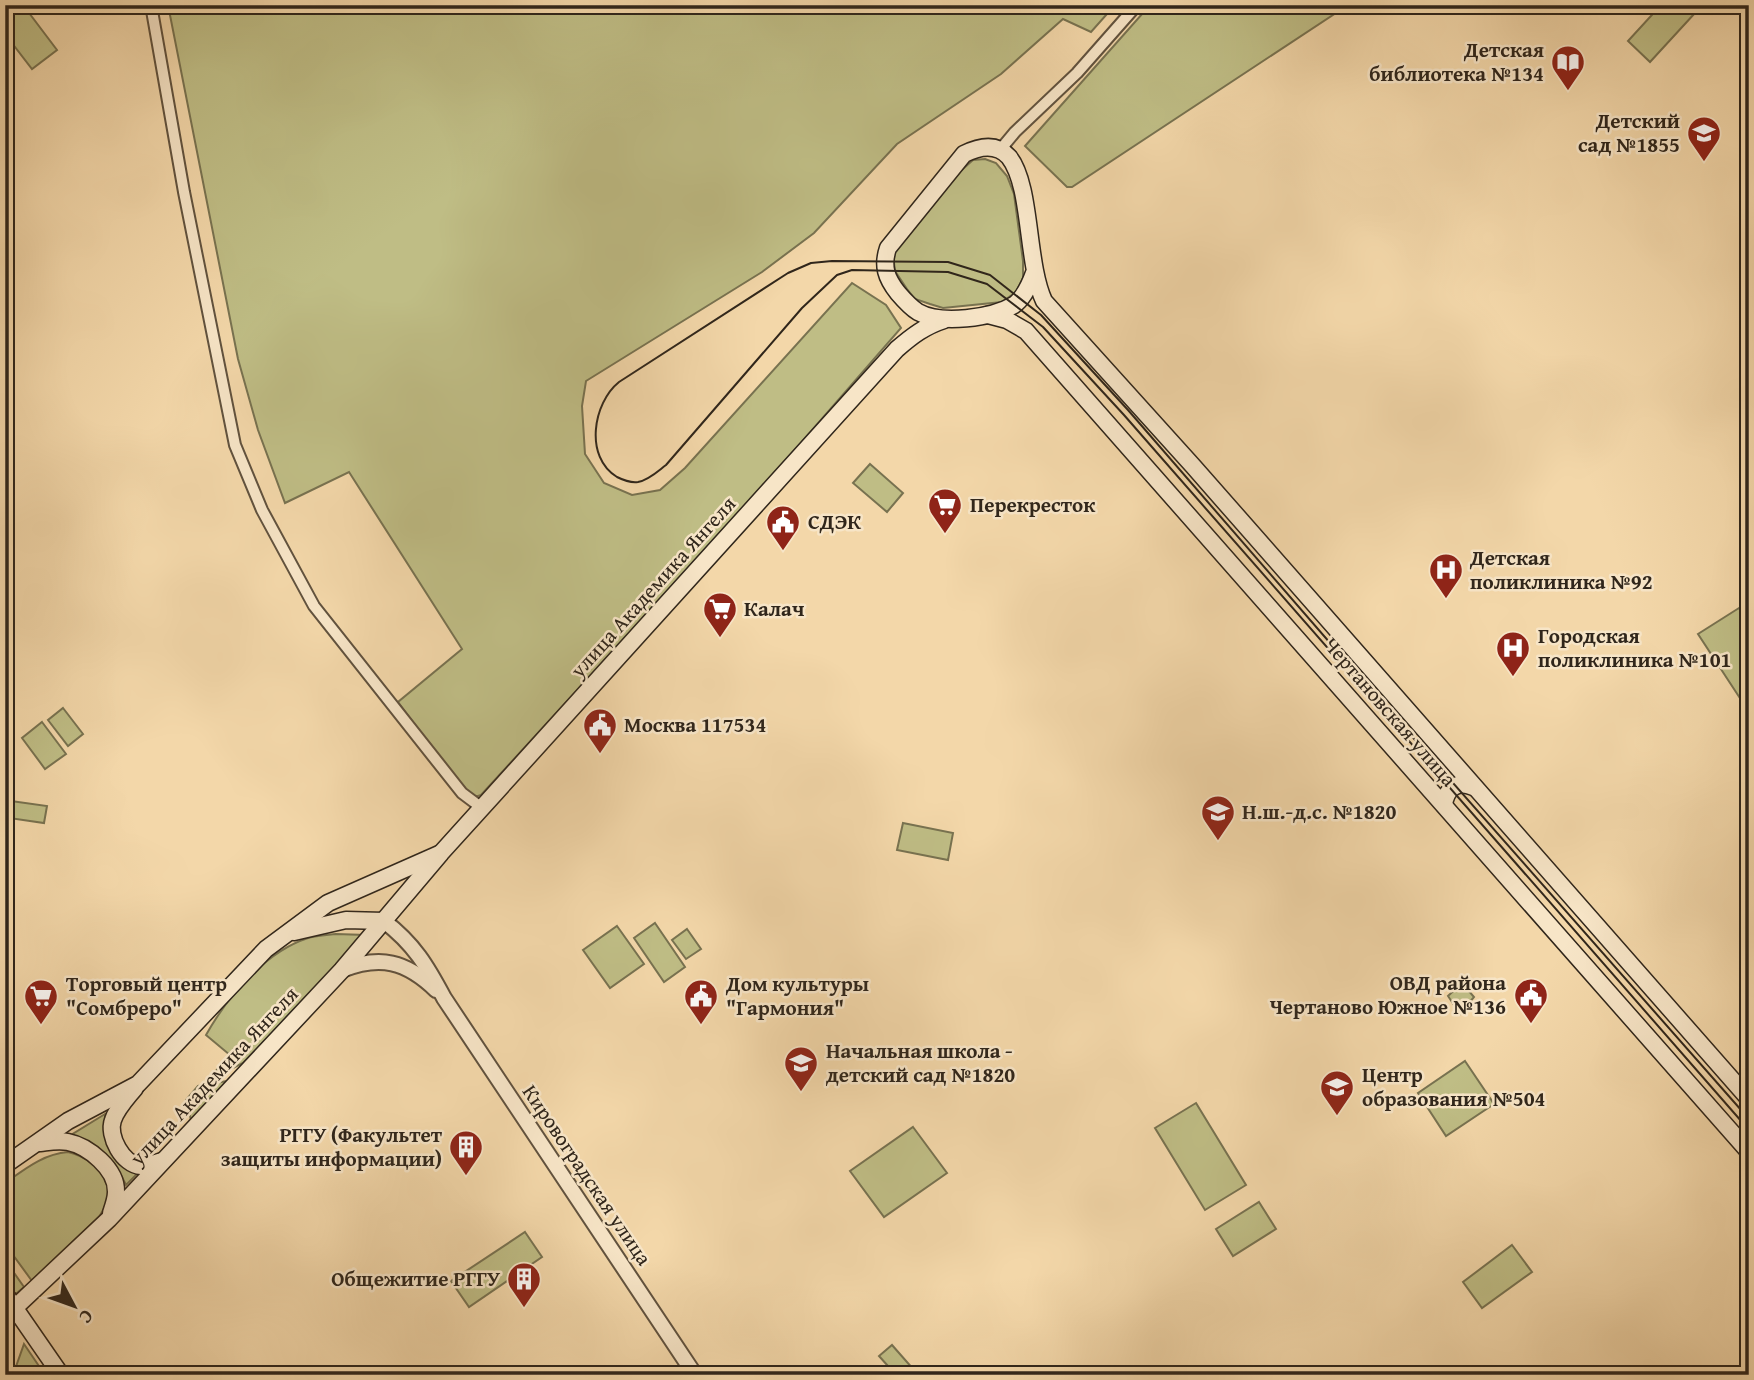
<svg xmlns="http://www.w3.org/2000/svg" width="1754" height="1380" font-family="'Gentium Book Plus',serif">
  <style>
    .green { fill: #bfbd85; stroke: #787250; stroke-width: 2 }
    .lines { fill: none; stroke-linecap: round; stroke-linejoin: round }
    .minor-casing { stroke: #61523e; stroke-width: 14 }
    .tertiary-casing { stroke: #61523e; stroke-width: 18 }
    .secondary-casing { stroke: #30261b; stroke-width: 19 }
    .minor { stroke: #f7e5c7; stroke-width: 10 }
    .tertiary { stroke: #f7e5c7; stroke-width: 14 }
    .secondary { stroke: #f7e5c7; stroke-width: 16 }
    .tram { stroke: #30261b; stroke-width: 2 }
    .labels { text-anchor: middle; stroke-width: 5; stroke-linejoin: round; paint-order: stroke }
    .poi-label { font-size: 21px; font-weight: bold; fill: #30261b; stroke: #f7e5c7; text-anchor: start }
    .street-label { font-size: 21px; fill: #30261b; stroke: #f7e5c7 }
  </style>
  <rect width="100%" height="100%" fill="#f3d7a9"/>
  <filter id="stains"><feTurbulence type="fractalNoise" baseFrequency=".00286" numOctaves="4"/><feColorMatrix values="0 0 0 0 .2 0 0 0 0 .09 0 0 0 0 .02 0 0 0 .5 -.17"/></filter>
  <radialGradient id="worn" r=".72"><stop offset=".6" stop-color="#630" stop-opacity="0"/><stop offset="1" stop-color="#630" stop-opacity=".3"/></radialGradient>
  <g class="green">
    <path d="M9,5h14l34,45 -25,19 -27,-35v-26z"/>
    <path d="M168,5h947l-24,27 -28,-13 -62,55 -104,70 -83,89 -52,39 -176,109 -4,25 3,48 19,29 28,12 28,-5 25,-22 167,-185 34,22 15,23 -156,179 -264,288 -9,3 -11,-11 -63,-85 64,-53 -113,-177 -64,31 -27,-73 -20,-71z"/>
    <path d="M1150,5h198l-276,182h-5l-42,-41z"/>
    <path d="M1661,5h25l9,8 -45,49 -22,-21z"/>
    <path d="M985,159l11,4 11,13 7,18 9,67v17l-7,14 -14,10 -59,6 -13,-4 -15,-5 -8,-10 -12,-18 -2,-17 63,-79 17,-15z"/>
    <path d="M870,464l33,29 -16,19 -34,-29z"/>
    <path d="M1739,608l10,15v89l-51,-78z"/>
    <path d="M63,708l20,26 -15,12 -20,-26z"/>
    <path d="M42,722l24,32 -21,15 -23,-31z"/>
    <path d="M11,801l36,5 -3,17 -35,-5z"/>
    <path d="M903,823l50,10 -5,27 -51,-10z"/>
    <path d="M655,923l30,44 -21,15 -30,-44z"/>
    <path d="M617,926l27,38 -34,24 -27,-38z"/>
    <path d="M687,929l14,20 -15,10 -14,-19z"/>
    <path d="M336,934l29,1 -122,128 -14,7 -14,2 15,-17 -24,-20c22,-39 59,-83 102,-97 9,-3 19,-3 28,-4z"/>
    <path d="M1462,983l12,14 -14,17 -12,-18z"/>
    <path d="M1465,1061l29,43 -48,32 -28,-43z"/>
    <path d="M227,1081l-36,39 -5,-20 12,-14z"/>
    <path d="M1196,1103l50,82 -41,25 -50,-82z"/>
    <path d="M105,1114c-2,32 7,43 34,58l-13,13c-11,-26 -32,-37 -55,-50z"/>
    <path d="M913,1127l34,46 -63,44 -34,-46z"/>
    <path d="M68,1152c14,3 38,17 41,34 2,11 -4,22 -10,31l-67,64 -27,-37v-61c20,-14 38,-29 63,-31z"/>
    <path d="M1259,1202l17,27 -43,27 -17,-27z"/>
    <path d="M525,1232l17,25 -73,50 -18,-26z"/>
    <path d="M1512,1245l20,27 -50,36 -19,-26z"/>
    <path d="M5,1260l19,27 -7,6h-4l-8,-11z"/>
    <path d="M24,1344l21,31h-32z"/>
    <path d="M892,1345l22,25 -5,5h-13l-17,-19z"/>
  </g>
  <g class="lines">
    <g class="minor-casing">
      <g id="minor">
        <path d="M151,5l33,187 51,253 27,65 52,96 148,187 20,15"/>
        <path d="M1000,150l15,-18 62,-59 60,-68"/>
      </g>
    </g>
    <g class="tertiary-casing">
      <g id="tertiary">
        <path d="M384,921c30,23 43,45 60,77l251,377"/>
        <path d="M342,970c38,-15 64,-9 94,20"/>
      </g>
    </g>
    <g class="secondary-casing">
      <g id="secondary">
        <path d="M1034,273c-4,11 -10,25 -20,32 -22,13 -73,20 -96,7 -8,-5 -14,-12 -20,-19 -12,-15 -16,-27 -10,-45l76,-94c14,-7 32,-12 45,3 23,29 17,105 35,144l149,165 556,633"/>
        <path d="M988,315l19,5 19,11 723,821"/>
        <path d="M1444,805c2,-17 14,-25 29,-18"/>
        <path d="M294,932l52,-12 38,1"/>
        <path d="M135,1088c-8,10 -18,20 -22,32 -6,16 10,45 28,46 7,0 15,-3 21,-5"/>
        <path d="M40,1143c9,-1 18,-3 28,-1 20,4 49,27 48,50 0,7 -3,15 -5,21"/>
        <path d="M5,1165l63,-44 70,-37 128,-135 62,-46 111,-49"/>
        <path d="M5,1294l56,81"/>
        <path d="M5,1317l104,-98 233,-249 99,-117 456,-504c15,-13 28,-23 47,-29"/>
      </g>
    </g>
    <use href="#minor" class="minor"/>
    <use href="#tertiary" class="tertiary"/>
    <use href="#secondary" class="secondary"/>
    <path class="tram" d="M1749,1119l-392,-445 -229,-264 -87,-95 -51,-40 -42,-13 -116,-1 -21,2 -23,10 -169,109c-26,21 -35,75 -2,95 6,3 14,6 21,5 11,-2 20,-11 28,-17l136,-157 35,-33 15,-5 96,2 39,12 56,43 81,88 625,715"/>
  </g>
  <defs>
    <g id="library-pin" transform="scale(1.75)"><path d="M0 17L-7.5 6A9.5 9.5 0 1 1 7.5 6Z" fill="#8f2418" stroke="#f7e5c7"/><path d="M-6-4Q-3-5.5-.7-3.5V5Q-3 3-6 4ZM6-4Q3-5.5 .7-3.5V5Q3 3 6 4Z" fill="#fff"/></g>
    <g id="school-pin" transform="scale(1.75)"><path d="M0 17L-7.5 6A9.5 9.5 0 1 1 7.5 6Z" fill="#8f2418" stroke="#f7e5c7"/><path d="M0-5L7-2L0 1L-7-2ZM-4 1L0 2.5L4 1V4Q0 6-4 4Z" fill="#fff"/></g>
    <g id="supermarket-pin" transform="scale(1.75)"><path d="M0 17L-7.5 6A9.5 9.5 0 1 1 7.5 6Z" fill="#8f2418" stroke="#f7e5c7"/><path d="M-6-5.5h2.5l.6 2H6L4.5 2H-2.5L-4.4-4H-6ZM-1.5 3.2a1.3 1.3 0 1 0 .1 0ZM3 3.2a1.3 1.3 0 1 0 .1 0Z" fill="#fff"/></g>
    <g id="civic-pin" transform="scale(1.75)"><path d="M0 17L-7.5 6A9.5 9.5 0 1 1 7.5 6Z" fill="#8f2418" stroke="#f7e5c7"/><path d="M-.6-6.5H3V-4.5H.6V-3L4-1V1h2V6H-6V1h2V-1L-.6-3ZM-1.2 2.5V6h2.4V2.5Z" fill="#fff"/></g>
    <g id="hospital-pin" transform="scale(1.75)"><path d="M0 17L-7.5 6A9.5 9.5 0 1 1 7.5 6Z" fill="#8f2418" stroke="#f7e5c7"/><path d="M-5-5h3v3.5h4V-5h3V5h-3V1.5h-4V5h-3Z" fill="#fff"/></g>
    <g id="building-pin" transform="scale(1.75)"><path d="M0 17L-7.5 6A9.5 9.5 0 1 1 7.5 6Z" fill="#8f2418" stroke="#f7e5c7"/><path d="M-4-6H4V6H1V3H-1V6H-4ZM-2.5-4.3h1.7v1.8h-1.7ZM.8-4.3h1.7v1.8H.8ZM-2.5-1h1.7V.8h-1.7ZM.8-1h1.7V.8H.8Z" fill="#fff"/></g>
  </defs>
  <g fill-rule="evenodd">
    <use href="#library-pin" x="1568" y="62"/>
    <use href="#school-pin" x="1704" y="133"/>
    <use href="#supermarket-pin" x="945" y="505"/>
    <use href="#civic-pin" x="783" y="522"/>
    <use href="#hospital-pin" x="1446" y="570"/>
    <use href="#supermarket-pin" x="720" y="609"/>
    <use href="#hospital-pin" x="1513" y="648"/>
    <use href="#civic-pin" x="600" y="725"/>
    <use href="#school-pin" x="1218" y="812"/>
    <use href="#civic-pin" x="1531" y="995"/>
    <use href="#supermarket-pin" x="41" y="996"/>
    <use href="#civic-pin" x="701" y="996"/>
    <use href="#school-pin" x="801" y="1063"/>
    <use href="#school-pin" x="1337" y="1087"/>
    <use href="#building-pin" x="466" y="1147"/>
    <use href="#building-pin" x="524" y="1279"/>
  </g>
  <g class="labels">
    <g class="poi-label">
      <text x="1544" y="57" text-anchor="end">Детская<tspan x="1544" dy="24">библиотека №134</tspan></text>
      <text x="1680" y="128" text-anchor="end">Детский<tspan x="1680" dy="24">сад №1855</tspan></text>
      <text x="970" y="512">Перекресток</text>
      <text x="808" y="529">СДЭК</text>
      <text x="1470" y="565">Детская<tspan x="1470" dy="24">поликлиника №92</tspan></text>
      <text x="744" y="616">Калач</text>
      <text x="1538" y="643">Городская<tspan x="1538" dy="24">поликлиника №101</tspan></text>
      <text x="624" y="732">Москва 117534</text>
      <text x="1242" y="819">Н.ш.-д.с. №1820</text>
      <text x="1506" y="990" text-anchor="end">ОВД района<tspan x="1506" dy="24">Чертаново Южное №136</tspan></text>
      <text x="66" y="991">Торговый центр<tspan x="66" dy="24">"Сомбреро"</tspan></text>
      <text x="726" y="991">Дом культуры<tspan x="726" dy="24">"Гармония"</tspan></text>
      <text x="826" y="1058">Начальная школа -<tspan x="826" dy="24">детский сад №1820</tspan></text>
      <text x="1362" y="1082">Центр<tspan x="1362" dy="24">образования №504</tspan></text>
      <text x="442" y="1142" text-anchor="end">РГГУ (Факультет<tspan x="442" dy="24">защиты информации)</tspan></text>
      <text x="500" y="1286" text-anchor="end">Общежитие РГГУ</text>
    </g>
    <g class="street-label">
      <text transform="translate(653 587) rotate(-48)" y="7">улица Академика Янгеля</text>
      <text transform="translate(1390 712) rotate(49)" y="7">Чертановская улица</text>
      <text transform="translate(214 1076) rotate(-47)" y="7">улица Академика Янгеля</text>
      <text transform="translate(587 1175) rotate(56)" y="7">Кировоградская улица</text>
    </g>
  </g>
  <rect width="1754" height="1380" fill="none" stroke="#f3d7a9" stroke-width="28"/>
  <rect x="7" y="7" width="1740" height="1366" fill="none" stroke="#30261b" stroke-width="3.5"/>
  <rect x="14" y="14" width="1726" height="1352" fill="none" stroke="#30261b" stroke-width="2"/>
  <g transform="translate(74 1306) rotate(131)" stroke="#f7e5c7" stroke-width="5" paint-order="stroke">
  <path d="M0-5L12 26L0 18L-12 26Z" fill="#30261b"/>
  <text y="-10" font-size="19" font-weight="bold" text-anchor="middle" fill="#30261b">С</text>
  </g>
  <rect width="100%" height="100%" filter="url(#stains)"/>
  <rect width="100%" height="100%" fill="url(#worn)"/>
</svg>
